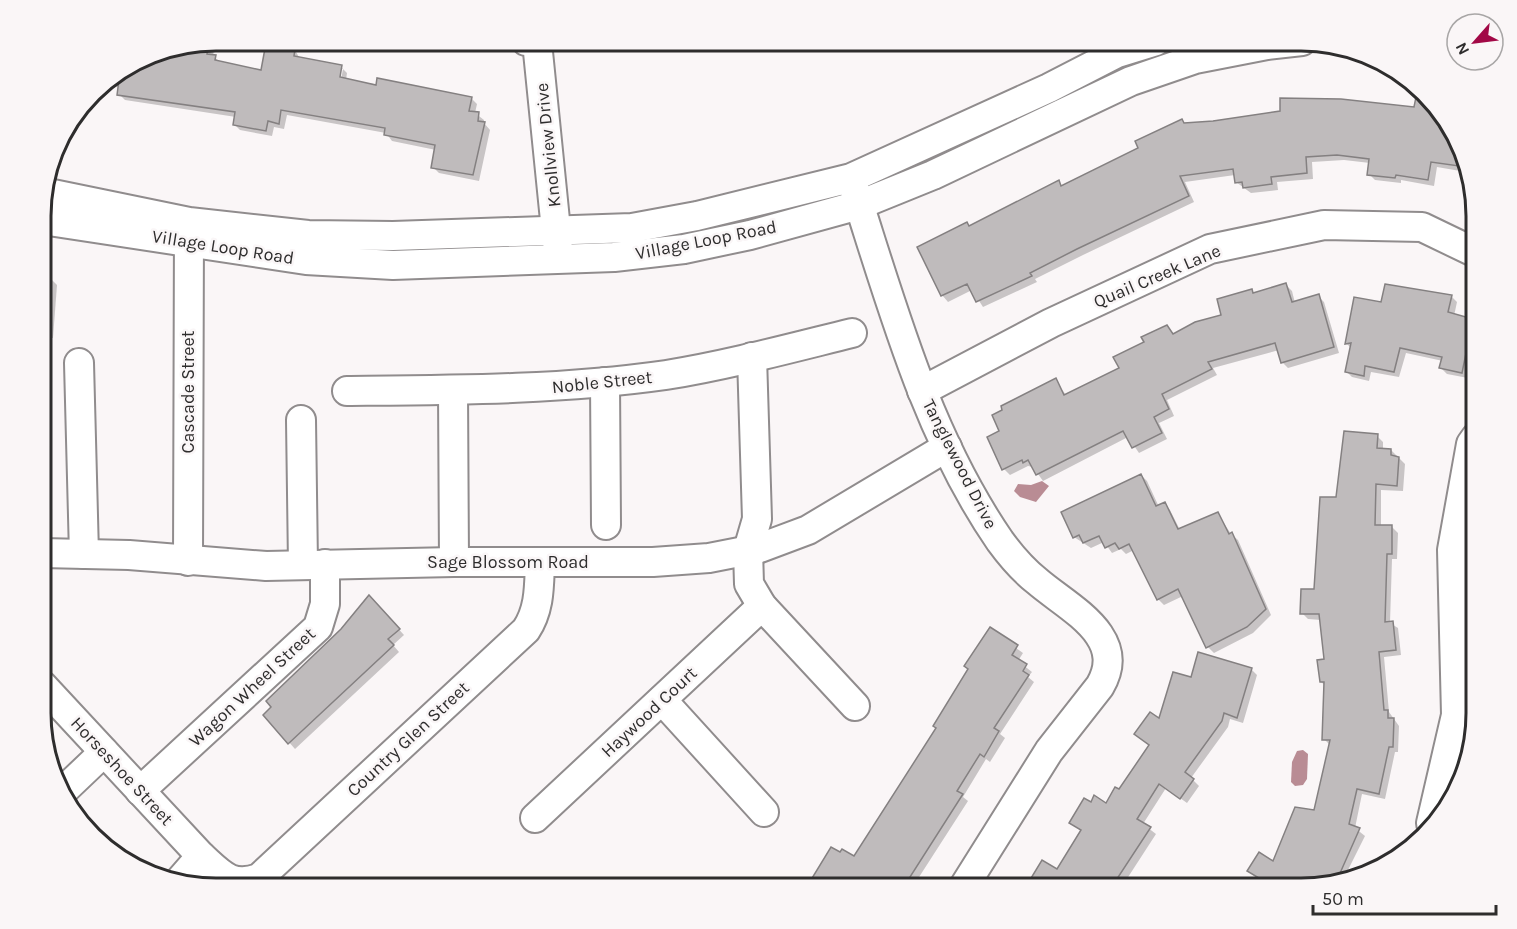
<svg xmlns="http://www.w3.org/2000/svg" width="1517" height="929" font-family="Karla,sans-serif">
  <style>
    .water { fill: #b98c94 }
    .shadow { fill: #0003; fill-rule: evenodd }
    .building { fill: #bfbbbc; stroke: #848081; stroke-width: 1.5 }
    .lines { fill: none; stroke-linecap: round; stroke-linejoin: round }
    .minor-casing { stroke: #908c8d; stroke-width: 32 }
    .minor { stroke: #fff; stroke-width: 28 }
    .labels { text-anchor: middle; stroke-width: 5; stroke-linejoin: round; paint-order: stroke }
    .street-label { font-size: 18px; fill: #2e2d2d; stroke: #faf6f7 }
    .rim { fill: none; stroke: #2e2d2d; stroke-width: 3 }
  </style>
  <rect width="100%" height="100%" fill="#faf6f7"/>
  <g class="water">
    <path d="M1042,481l7,5 -13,16 -16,-5 -6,-6 4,-7 13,1z"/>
    <path d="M1303,750l5,4 -1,25 -4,6 -8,1 -4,-4 1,-20 5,-11z"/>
  </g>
  <g class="shadow">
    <path d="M208,43l6,6 -1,7 8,7 41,8 33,-21 5,9 41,8 6,6 -1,7 125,18 6,6 -2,9 9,7v3l6,7 -11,51 -40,-8 -6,-6 3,-17 -44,-9 -6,-8 -99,-18 -3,14 -10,-2 -2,9 -32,-6 -6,-6 2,-7 -111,-17 -6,-6 1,-7 -20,-2 49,-31zM339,69h4l-3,16z"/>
    <path d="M1182,121l3,3 268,4 13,44 -29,-5 -3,19 -33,-6v3l-26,-3 -6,-6 1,-11 -26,-3 -32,2 1,17 -36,3 1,8 -27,3 -15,-11 -1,-7 -50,7 9,20 -111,53 -48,24 2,3 -54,25 -11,-17 -24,12 -6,-7 -23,-47 51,-21 88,-45 5,5 77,-38z"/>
    <path d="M42,278l9,1 6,6 -4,53 -11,-1z"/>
    <path d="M1286,285l6,6 3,12 23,-7 6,6 15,51 -51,15 -6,-6 -3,-12 -66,18 4,7 -50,25 7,16 -15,7 8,16 -28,14 -11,-16 -85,44 -10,-14 -5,-1 -18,9 -6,-6 -3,-38 54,-51 11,15 55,-26 25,-26 21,-17 8,9 48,-19 28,-25 4,3z"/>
    <path d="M1451,296l6,6 -3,14 22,8v15l-8,39 -21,-4 -6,-6 2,-7 -37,-8 -7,24 -28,-5 -2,9 -17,-4 -6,-6 5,-23 -4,-4 36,-40z"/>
    <path d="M1377,436l6,6v8h8l14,14 -2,27 -22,-1v37h11l6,6 -1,26h-5l-2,64 8,5 3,27 -17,2 5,55 10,14 -1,26h-3l-10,47 -23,-5 -7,34 10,8 -21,42 -32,10h-60l6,-9 -9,-8 25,-8 41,-52 15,-66 -6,-6 2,-53 -5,-4 5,-21 -5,-41 -13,-1 -6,-6 14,-22 21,-92z"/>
    <path d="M1141,475l6,6 12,26 5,-3 6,6 10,20 38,-16 13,20 7,6 33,75 -18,18 -39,20 -6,-6 -25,-51 -19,9 -6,-6 -24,-49 -8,4 -5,-5 -9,4 -8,-11 -13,6 -17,-11z"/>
    <path d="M375,603l29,32 -11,10 6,7 -104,97 -30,-34z"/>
    <path d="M990,629l33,24 -5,8 14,11 -4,5 6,5 -34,52 5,4 -15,24 -4,-3 -23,38 5,4 -56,87h-99l-3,-3 31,-31 13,4 84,-130z"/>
    <path d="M1251,669l6,6 -14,48 -13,-4 -2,8 -37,51 8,8 -12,17 -21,-15 -23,36 13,10 -35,54h-87l-4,-5 27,-12 25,-39 -11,-10 20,-18 15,1 14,-14 30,-45 -14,-12 24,-14 32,-41z"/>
  </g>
  <g class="building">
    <path d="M209,42l-2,12 9,1 -1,5 46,10 5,-27 29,6 -1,7 48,9 -2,12 36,8 1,-7 95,19 -3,14 10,1 -1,9 7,1 -12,53 -42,-7 4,-23 -51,-10 1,-7 -104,-18 -2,14 -11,-3 -2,10 -33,-6 2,-13 -118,-17 3,-23 29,-18z"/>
    <path d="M1417,92l36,36 8,26 -2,12 -28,-4 -3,18 -32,-5 -1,3 -28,-3 2,-16 -32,-4 -31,2 1,16 -36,4 1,7 -29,4 -1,-6 -7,1 -2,-14 -53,7 9,20 -112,53 -47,24 2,3 -56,26 -9,-18 -26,12 -24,-49 50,-25 2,4 90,-46 2,6 77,-38 -3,-7 47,-22 2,4 29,-2 67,-10v-13l61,1 73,8z"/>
    <path d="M1286,283l6,19 27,-8 15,53 -53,16 -6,-20 -67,19 4,7 -50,25 7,15 -15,8 8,16 -30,15 -9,-17 -87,44 -8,-15 -5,3 -1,-3 -20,10 -15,-33 12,-6 -7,-16 10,-5 -1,-4 55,-28 8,17 55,-27 -6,-11 31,-15 -3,-5 26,-12 6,9 22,-12 26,-7 -4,-16 35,-10 1,4z"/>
    <path d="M1385,284l67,11 -4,17 25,7 -11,54 -23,-5 3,-11 -42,-9 -6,24 -29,-6 -1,10 -19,-4 6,-29 -6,1 9,-47 27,5z"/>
    <path d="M1344,431l34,3 -1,14 14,1v6l8,2 -2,29 -21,-2 -1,41h17v29h-5l-2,68 8,-1 3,29 -17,2 5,58h4v8h6l-1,29h-4l-10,47 -22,-5 -8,35 11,4 -23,52 -25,8h-53l5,-7 -17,-10 12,-19 14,9 22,-54 19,3 16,-70h-8l2,-58h-4l-3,-22 7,-1 -5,-45h-19l1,-25h13l6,-92h16z"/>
    <path d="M1141,474l15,32 9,-4 13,27 40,-17 11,22 3,-2 34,77 -19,18 -41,21 -28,-59 -21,11 -28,-56 -10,5 -4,-6 -10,5 -6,-12 -16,7 -4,-8 -6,3 -12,-26z"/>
    <path d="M369,595l31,34 -12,10 6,6 -106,99 -25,-29 8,-8 -5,-6 75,-72z"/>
    <path d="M990,627l28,18 -6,10 15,9 -4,7 6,4 -35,53 5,3 -15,26 -4,-3 -23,37 6,3 -60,94h-97l25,-41 9,5 2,-3 12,7 82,-128 -3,-2 35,-57 -4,-3z"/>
    <path d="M1198,652l54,16 -15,50 -13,-5 -2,8 -37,51 9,7 -14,20 -21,-15 -22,35 14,8 -40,61h-86l17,-28 15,9 24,-39 -12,-7 15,-25 7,4 3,-7 12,8 9,-16 4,2 30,-44 -15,-11 16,-22 9,6 14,-46 18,5z"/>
  </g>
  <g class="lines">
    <g class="minor-casing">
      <g id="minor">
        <path d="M526,41l11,1 21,208"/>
        <path d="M854,188c39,121 73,247 146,353 11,15 23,29 37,40 31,27 92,55 63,105l-51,65 -86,137"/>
        <path d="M43,192l146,30 119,13 85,1 239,-8 65,-12 154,-38 198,-90 68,-35 39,-12"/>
        <path d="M42,220l264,40 87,5 221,-8 70,-8 66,-14 109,-30 74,-30 198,-94 64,-22 72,-14 35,-4"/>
        <path d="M752,357l5,162 -9,31 1,34 13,22 93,100"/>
        <path d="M79,363l5,191"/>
        <path d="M605,382l1,143"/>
        <path d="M453,390l1,172"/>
        <path d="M347,391c107,-1 213,-1 319,-16 62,-10 125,-27 186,-42"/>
        <path d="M922,391l129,-68 159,-74 114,-24 98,2 54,26"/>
        <path d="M301,420l2,145"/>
        <path d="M42,553l87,2 137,11 188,-4h199l56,-4 51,-10 48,-18 139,-83"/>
        <path d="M188,561l1,-337"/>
        <path d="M42,685l159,171"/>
        <path d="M662,700l102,112"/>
        <path d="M63,791l41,-39"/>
        <path d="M140,791l178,-164 7,-23v-40"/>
        <path d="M535,818l227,-212"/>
        <path d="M1431,823l25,-108 -4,-165 19,-106 5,-7"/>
        <path d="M181,879l20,-23c20,18 30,32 58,22l267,-248c14,-21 13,-44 14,-68"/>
      </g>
    </g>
    <use href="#minor" class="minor"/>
  </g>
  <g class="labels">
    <g class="street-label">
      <text transform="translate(548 145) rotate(-96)" y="6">Knollview Drive</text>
      <text transform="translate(706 240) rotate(-11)" y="6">Village Loop Road</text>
      <text transform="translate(223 247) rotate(9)" y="6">Village Loop Road</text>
      <text transform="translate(1157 276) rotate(-23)" y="6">Quail Creek Lane</text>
      <text transform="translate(602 382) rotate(-6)" y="6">Noble Street</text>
      <text transform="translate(188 392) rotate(-90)" y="6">Cascade Street</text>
      <text transform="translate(960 464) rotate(63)" y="6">Tanglewood Drive</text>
      <text x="508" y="568">Sage Blossom Road</text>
      <text transform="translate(252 687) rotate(-43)" y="6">Wagon Wheel Street</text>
      <text transform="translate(649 712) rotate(-43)" y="6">Haywood Court</text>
      <text transform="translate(408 739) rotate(-43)" y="6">Country Glen Street</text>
      <text transform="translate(122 771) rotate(47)" y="6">Horseshoe Street</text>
    </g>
  </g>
  <path d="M0 0H1517V929H0ZM216 51H1301A165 165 0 0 1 1466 216V713A165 165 0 0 1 1301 878H216A165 165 0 0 1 51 713V216A165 165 0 0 1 216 51Z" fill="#faf6f7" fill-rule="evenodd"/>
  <path class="rim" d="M216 51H1301A165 165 0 0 1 1466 216V713A165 165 0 0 1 1301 878H216A165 165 0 0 1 51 713V216A165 165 0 0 1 216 51Z"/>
  <g transform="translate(1475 42) rotate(242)"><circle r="28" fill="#faf6f7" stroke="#a8a6a6" stroke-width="1.5"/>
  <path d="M0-4.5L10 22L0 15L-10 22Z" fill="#a20846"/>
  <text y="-9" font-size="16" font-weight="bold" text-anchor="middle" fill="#2e2d2d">N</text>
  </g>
  <path d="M1313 905v9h183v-9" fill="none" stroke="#2e2d2d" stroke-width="3"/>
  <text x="1322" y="905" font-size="18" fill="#2e2d2d" stroke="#faf6f7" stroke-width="4.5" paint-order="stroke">50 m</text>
</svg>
